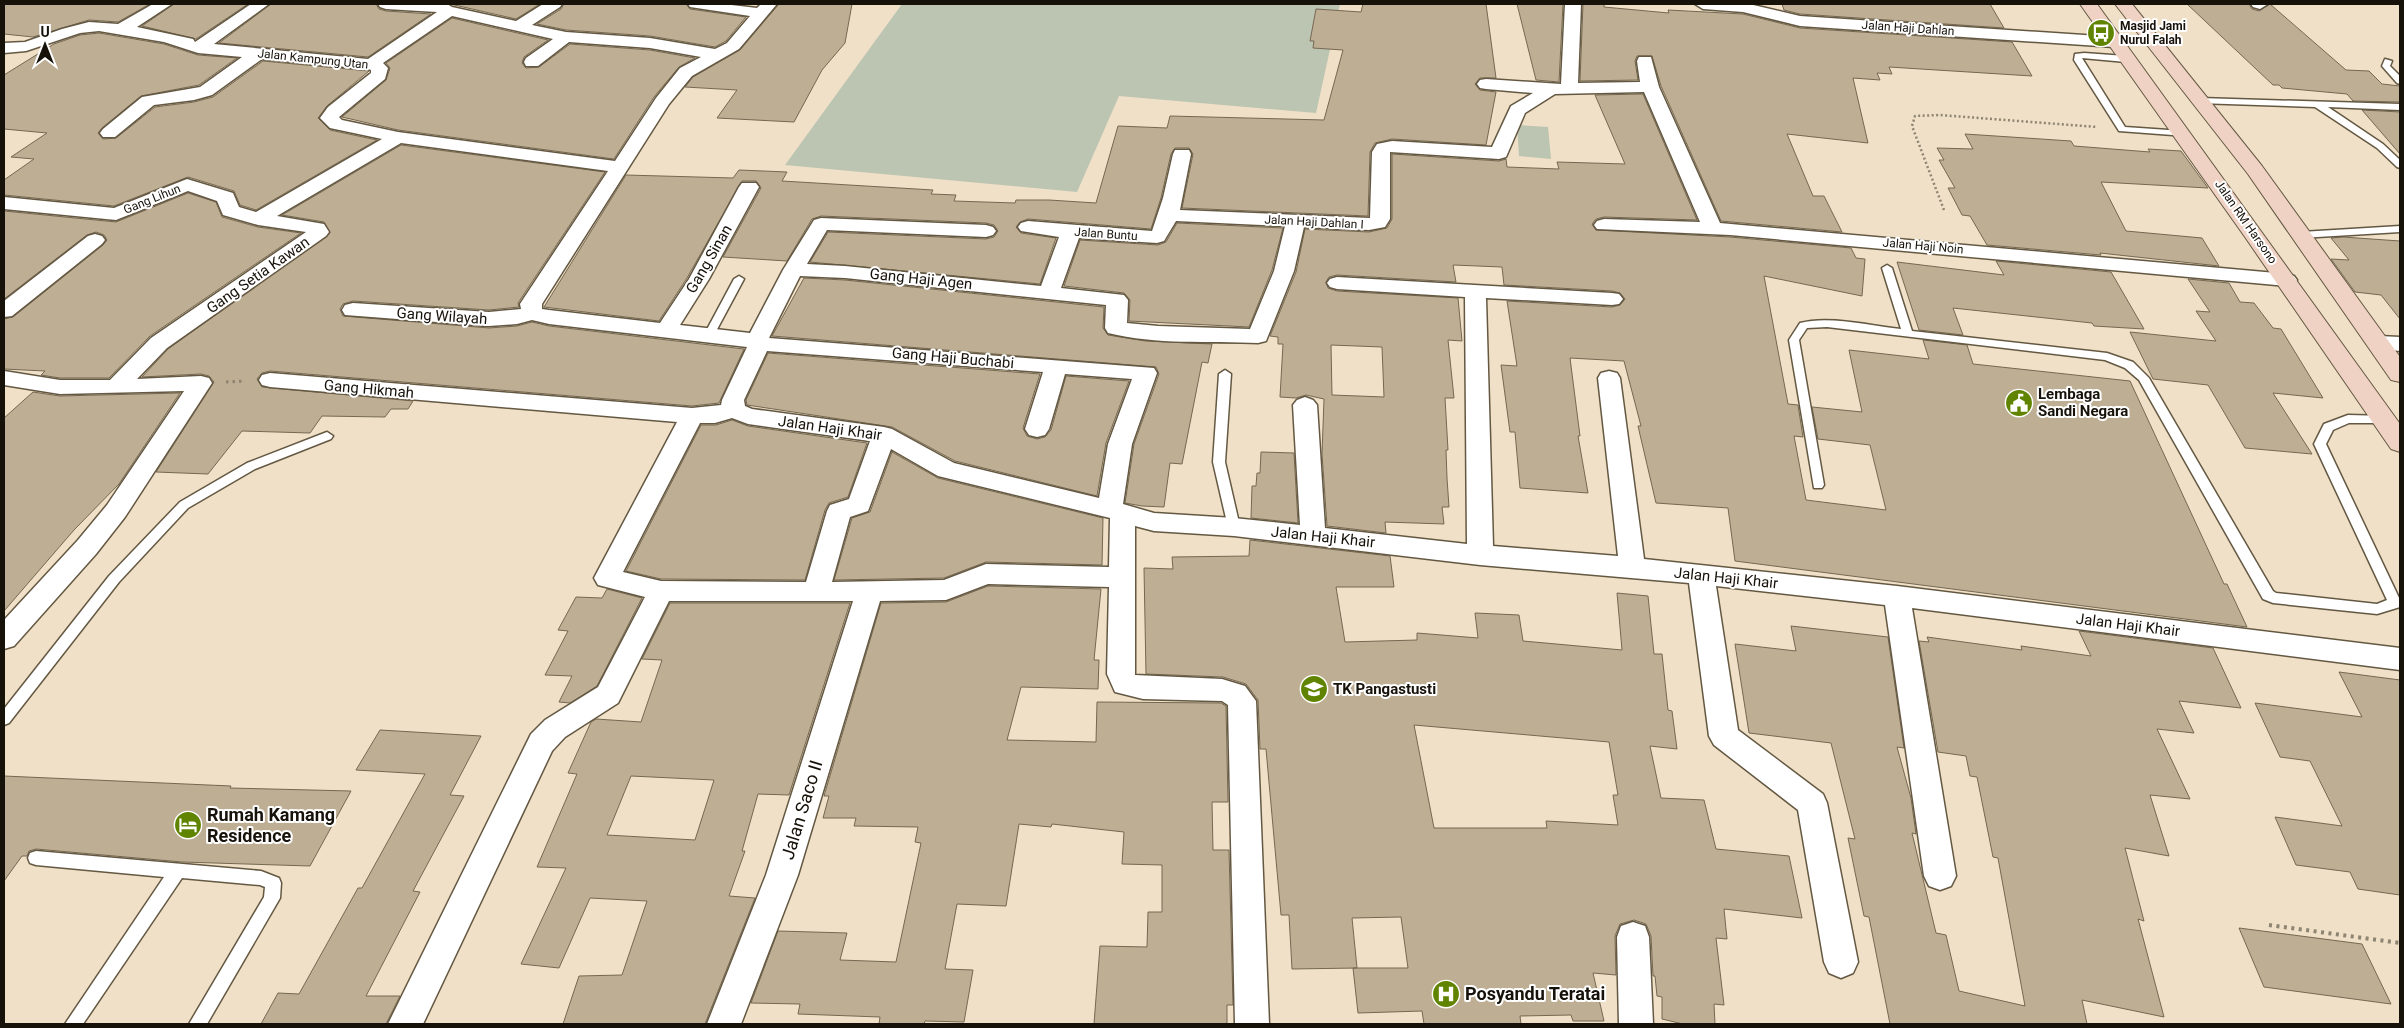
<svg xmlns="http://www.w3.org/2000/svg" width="2404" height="1028" font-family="Roboto,sans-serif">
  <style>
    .green { fill: #bcc4b2 }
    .building { fill: #beae94; stroke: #756852; fill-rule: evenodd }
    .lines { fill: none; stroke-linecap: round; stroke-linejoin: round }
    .service-casing { stroke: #645842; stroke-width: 3 }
    .minor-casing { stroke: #645842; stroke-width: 3 }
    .secondary-casing { stroke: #645842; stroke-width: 2 }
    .path-far2 { stroke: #8e8472; stroke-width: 2.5; stroke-dasharray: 2 2.5; stroke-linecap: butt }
    .path-far1 { stroke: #8e8472; stroke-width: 3; stroke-dasharray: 2.5 4; stroke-linecap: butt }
    .path { stroke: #8e8472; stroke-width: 4; stroke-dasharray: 3 4.5; stroke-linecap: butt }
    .service { fill: #fff; fill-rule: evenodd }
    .minor { fill: #fff; fill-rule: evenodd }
    .secondary { fill: #efd2c4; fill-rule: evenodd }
    .labels { text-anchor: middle; stroke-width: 4; stroke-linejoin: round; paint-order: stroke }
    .far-poi-label { font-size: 12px; font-weight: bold; fill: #161109; stroke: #fff; text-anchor: start }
    .far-street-label { font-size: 12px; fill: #161109; stroke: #fff }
    .street-label { font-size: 15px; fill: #161109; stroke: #fff }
    .poi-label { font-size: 15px; font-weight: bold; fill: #161109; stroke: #fff; text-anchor: start }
    .near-street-label { font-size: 18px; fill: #161109; stroke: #fff }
    .near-poi-label { font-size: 18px; font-weight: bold; fill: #161109; stroke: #fff; text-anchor: start }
  </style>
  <rect width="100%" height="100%" fill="#efe0c7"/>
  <g class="green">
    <path d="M902,4h438l-24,109 -197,-17 -42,96 -292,-27z"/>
    <path d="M1517,125l31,2 3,32 -32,-3z"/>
  </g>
  <g class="building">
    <path d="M4,4h146l-32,18 -29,-2 -56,17 -29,-3z"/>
    <path d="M174,4h74l-52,35 -54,-13z"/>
    <path d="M271,4h105l3,5 7,2 45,3 -63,43 -149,-14z"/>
    <path d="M450,4h90l-24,15z"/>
    <path d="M564,4h122l4,5 56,8 -20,24 -11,6 -65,-11 -84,-6 -29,-6 24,-15z"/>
    <path d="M779,4h73l-7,39 -23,27 -28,52 -77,-4 20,-28 -52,-3 8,-10 47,-27z"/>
    <path d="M1363,4h123l10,74h-16l-5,6 5,6 16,2 -10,53 -94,-6 -17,4 -5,9 -2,64 -186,-8 11,-54 -4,-6h-14l-4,6 -10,44 -10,31 -123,-10 -8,3 -4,5 5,6 35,5 -16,46 -230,-22 18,-30 158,7 8,-2 4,-6 -4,-6 -8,-2 -165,-7 -9,3 -25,42 -64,-4 38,-69 -5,-7h-14l-55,97 -28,43 -115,-14 82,-132 107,3 6,-8 48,2 -5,9 151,9 -2,4 25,1 -2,6 61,2 1,-3h33l47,3 22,-77 49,2 3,-12 154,4 19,-70 -30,-2 1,-7h-4l6,-32 45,3z"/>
    <path d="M1517,4h46l-4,78 -23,-2z"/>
    <path d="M1583,4h21v3l65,6 -1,-3 75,4 57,14 212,14 20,34 -143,-9 3,7 -15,-1 3,7 -27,-2 15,65 -81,-9 26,62h11l18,36 -121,-11 -60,-135 -9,-30h-15l-2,5 3,19 -58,1z"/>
    <path d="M1782,4h208l14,24 -204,-14 -16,-4z"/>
    <path d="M2187,4h62l3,5 7,2 11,-7 76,66 23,1 13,13 18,2v16l-47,-1 -6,-7 -65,-6 -3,-3h-6z"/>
    <path d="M452,18l96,22 -24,17 -2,6 4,5 13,-1 31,-23 80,6 45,8 -16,9 -25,30 -40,62 -216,-29 -56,-13 44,-37 4,-12 -4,-5z"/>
    <path d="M99,33l65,11 34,11 39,3 -38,27 -58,11 -39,32 -4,5 5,6 13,-1 39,-31 39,-5 19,-5 50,-36 106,10 -42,35 -9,12 12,12 47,10 -121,70 -16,-5 -6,-14 -46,-14 -74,29 -110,-11v-15l30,-21 -23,-2 36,-24 -43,-4v-54l50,-31 26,-9z"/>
    <path d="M1643,94l54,126 -93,-3 -8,2 -4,5 4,6 134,7 121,11 5,10 9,1 -3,37 -98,-20 24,128 10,1 5,32 -9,-1 12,64 80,10 -16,-65 -52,-6 -6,-32 50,5 -13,-62 80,9 -6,-19 44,5 6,19 157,17 94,203h3l20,43 -512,-66 -7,-53 -72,-5 -18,-77h3l-17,-65 -54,-3 10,78h-2l10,57 -68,-5 -5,-56h-5l-9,-67 16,1 -10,-65 105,6 8,-2 5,-6 -5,-6 -8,-2 -108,-6 -2,-18 -49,-2 3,17 -119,-7 -8,2 -3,5 2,6 9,3 121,7 4,43 -14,-1 6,58h-9l3,52h-2l1,28 2,29h-7l2,17 -59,-2 1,11 -59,-7 -5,-72 2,-55 -18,-4 -10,3 -16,-1 3,-53h-5v-7l-8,-1 26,-64 9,-43 64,3 18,-4 5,-9v-65l107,7 7,-2 1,8 52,2 -2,-7 68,2 -30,-69zM1331,345l51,2 2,50 -52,-2z"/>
    <path d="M2362,110l38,2v42z"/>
    <path d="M1965,134l106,7 3,5 76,6 -2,-3 33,2 27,37 -107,-6 25,49 76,7 17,28 -119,-13 1,2 -114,-10 -17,-29 -8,-1 -14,-27h7l-16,-28h5l-7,-12 36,1z"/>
    <path d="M401,145l204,27 -87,131 1,4 -30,3 -136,-9 -10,3 -3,5 3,7 146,12 28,-2 15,-4 17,4 195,23 -25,54 -27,3 -422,-35 -8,2 -5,6 5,8 151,14 -5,8h-17l-6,8 -63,-1 -12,17 -68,-2 -34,43 -52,-2 58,-90 -5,-6 -8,-2 -59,3 26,-28 162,-116 -6,-11 -42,-7z"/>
    <path d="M188,193l28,9 6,15 36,10 43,6 -151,103 -41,42h-49l-19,-3 4,-4 -41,-2v-50l9,-2 90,-72 4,-5 -3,-5 -8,-3 -9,3 -83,64v-88l112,11z"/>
    <path d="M1177,223l106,5 -11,42 -23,57 -120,-6 1,-21 -6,-7 -60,-7 16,-46 78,5 8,-3z"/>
    <path d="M2343,237l57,4v78l-19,-24 -26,-3 -24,-33 18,1 -18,-22z"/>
    <path d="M1996,261l115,11 33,57 -50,-3 -2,-3 -139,-15 10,27 -44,-5 -22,-68 107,13z"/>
    <path d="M804,278l41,2 259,27 -1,21 5,7 37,6 67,3 -4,19 -6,-1 -20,102 -12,-1 -6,44 -22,-1 -17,-3 9,-59 25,-70 -3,-7 -384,-31z"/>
    <path d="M2188,279l41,4 11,19 14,1 19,25 8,1 42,69 -50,-5 39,61 -67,-6 -37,-63 -55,-6 -23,-47 86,9 -20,-30 14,1z"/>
    <path d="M768,353l272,21 -17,54 4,8 10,3 8,-2 6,-7 15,-54 63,5 -23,62 -9,53 -142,-35 -63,-34 -145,-22 -1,-5z"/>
    <path d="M33,392l27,4 120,-3 -61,91 -45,46 -70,81v-193z"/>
    <path d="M732,420l16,6 119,17 -19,54 -19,6 -4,7 -20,70 -144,-1 -35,-8 75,-146h15z"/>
    <path d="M892,452l46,26 165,40 -1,47 -116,-3 -42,16 -110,2 18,-62 18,-6z"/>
    <path d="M1261,452l33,1 4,70 -47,-5 1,-32h4l1,-13h3z"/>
    <path d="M1250,540l140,16 4,31h-58l9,55 72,-2v-7l61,5 -3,-25 44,2 4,26 99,9 -5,-57 31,3 6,58h8l6,56 4,1 5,38 -27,-3 11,52 43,2 12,49 73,7 13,62 -78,-9 3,30 -11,-1 8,67 -10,-1 1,20h-32l-21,-5v-22l-5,-1 -2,-20h-2l-2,-40 -5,-12 -12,-4 -14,4 -5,12 1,39 -23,-2 11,48h-31l-2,-6 -51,1 1,8h-97l-2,-13 -64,2 -5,-45h55l-7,-51 -49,1 5,50 -65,1 -3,-54h-8l-15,-166h-6l-2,-49 -12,-16 -23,-7 -77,-3 -2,-106 29,1 -1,-12 77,-1zM1414,725l195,17 9,53h-5l5,30 -72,-4 1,7h-113z"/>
    <path d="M988,586l113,3 -7,71h5l-1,29 -77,-2 -14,53 89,2 1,-40 124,1 5,3 2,96h-16l1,48h16l4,155h-6v19h-133l6,-78 47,1 1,-35h14v-47l-40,-1 2,-32 -72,-8 -1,3 -32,-3 -13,82 -49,-2 -12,65 28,1 -9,52 -39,-1 -1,3h-45l1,-7 -82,-3 2,-10 -49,-1 27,-72 69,2 -7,27 56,2 25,-119 -6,-1 3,-15 -64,-1 2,-8h-33l6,-22h-5l57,-193 65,-1z"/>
    <path d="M607,589l35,9 -45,88 -27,17 -11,-1 13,-26 -27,-1 23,-44 -10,-1 18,-33 26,1z"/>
    <path d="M670,603h180l-61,192 -31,-1 -16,57h3l-16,45 26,2 -50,126h-142l16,-48 43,-1 25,-74 -57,-3 -31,70 -38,-4 45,-96 -29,-1 40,-93 -9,-1 23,-51 5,-3 45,3 21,-62 -20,-1zM631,776l83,4 -19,60 -88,-5z"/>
    <path d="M1791,626l97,11 16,111 -7,-1 14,51 5,36 -4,-1 24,100 10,2 13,56 66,15 -27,-148 -5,-1 -16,-80 -7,-1 -4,-20 -28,-4 -19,-111 10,1 -2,-5 95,13 -1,-4 70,10 -12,-25 134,17 28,60 -62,-7 15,32 -37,-4 33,70 -40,-4 19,61 -44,-8 19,73 -6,-2 26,98 -82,-17 5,24h-197l-21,-107 -5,-1 -16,-78 7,1 -24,-96 -82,-10 -14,-89 61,7z"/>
    <path d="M2339,672l61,8v215l-42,-6 -8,-17 -54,-7 -21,-48 67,9 -32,-65 -30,-4 -25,-54 107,14z"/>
    <path d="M380,730l101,6 -31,59 14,1 -51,95 7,1 -54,104h34l-14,28h-125l17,-31 21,1 59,-106h4l63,-114 -69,-4z"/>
    <path d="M4,776l227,10 -1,2 121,3 -41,75 -128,-4 -146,-13 -7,2 -2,5h-5l-18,25z"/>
    <path d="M2239,928l123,16 29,60 -127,-17z"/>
  </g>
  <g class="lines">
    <g class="service-casing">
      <g id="service">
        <path d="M2084,53l42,3 4,3 -4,3 -44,-4 43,69 58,4 5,3 -2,2 -67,-5 -45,-71 1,-6z"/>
        <path d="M2385,59l7,2 -2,5 10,10v8l-3,-1 -15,-17z"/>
        <path d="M2200,98l200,6v6l-72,-3 55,37 17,16v8l-3,-1 -20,-19 -62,-41 -118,-4 -1,-2z"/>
        <path d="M2400,226v6l-99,6 -5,-3 5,-3z"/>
        <path d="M1887,265l5,3 20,63 195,22 26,9 16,16 124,213 3,2 101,11 10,-4 -73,-156 10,-20 24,-9 40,1 2,3 -6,4h-35l-16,7 -7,14 74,156v7l-23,7 -104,-11 -10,-4 -124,-219 -14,-12 -20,-8 -278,-33 -20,1 -8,12 25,145 -2,3h-8l-25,-148 11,-17c29,-8 71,3 101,6l-19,-61z"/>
        <path d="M739,276l5,3 -30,56 -1,2h-8l-1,-2 30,-56z"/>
        <path d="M1225,370l6,4 -6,88 15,65 -6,5 -6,-5 -15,-65 6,-88z"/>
        <path d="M327,432l6,4 -2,3 -76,30 -67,39 -69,74 -110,141 -5,2v-16l105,-133 71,-74 67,-39z"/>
        <path d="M36,851l225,20 18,7 2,5 -1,15 -73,126h-18l75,-127 1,-10 -5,-2 -78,-7 -99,146h-18l99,-147 -128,-12 -6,-2 -2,-5 2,-5z"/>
      </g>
    </g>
    <g class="minor-casing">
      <g id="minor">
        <path d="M153,4h19l-35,23 56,12 2,3 56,-38h18l-55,40 154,15 69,-47 -51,-3 -6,-2 -2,-3h69l5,3 64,14 27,-17h19l-2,3 -28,18 34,7 84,6 65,11 12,-6 23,-27 -60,-9 -2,-3h35l34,4 4,-4h16l-38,45 -47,27 -23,28 -127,200v5l7,1 111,13 29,-44 50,-92 3,-4h14l3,4 -50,92 -29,46 70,8 33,-63 31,-50 7,-2 165,7 7,2 3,4 -3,4 -7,2 -159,-7 -20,34 38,2 196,20 18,-49 -38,-6 -3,-4 3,-4 7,-2 124,10 11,-33 10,-44 2,-4h14l2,4 -11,56 190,8 2,-66 5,-8 15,-3 100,6 19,-41 22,-13 -47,-4 -6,-1 -3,-4 3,-4 6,-1 75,5 4,-80h16l-3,79 62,-1 -3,-21 2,-4h12l8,30 61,136 567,51 7,2 3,4 -3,4 -7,2 -557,-51 -133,-6 -3,-4 3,-4 7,-2 96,3 -56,-130 -89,2 -30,19 -19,44 -7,2 -109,-7v67l-5,8 -16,3 -65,-3 -10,44 -28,70 -8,2c-49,-2 -102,2 -150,-10l-3,-5 1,-23 -261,-27 -45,-2 -31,62 385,30 3,5 -25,71 -9,60 31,9 80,5 66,7 -7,-120 4,-5 8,-3 8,3 4,5 8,123 142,16 -2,-247 -128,-8 -7,-2 -3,-4 3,-4 7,-2 275,16 7,1 4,5 -4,5 -7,1 -126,-7 7,248 125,10 -20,-178 3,-5 8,-2 8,2 3,5 24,181 253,27 503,62v22l-488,-62 44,268 -5,10 -11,4 -11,-4 -5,-10 -39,-271 -169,-19 22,144 85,64 4,9 31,159 -5,11 -12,5 -12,-5 -5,-11 -26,-152 -84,-65 -5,-9 -20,-153 -209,-18 -246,-29 -80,-5 -19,-5v149l87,4 23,7 11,15 13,323h-34l-7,-319 -6,-4 -79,-2 -28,-7 -8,-18 2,-87 -121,-3 -42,16 -66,1 -82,274 -57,149h-34l59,-149 87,-274h-184l-51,102 -53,34 -13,14 -129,273h-35l143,-290 14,-14 53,-33 47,-90 -47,-12 -4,-7 83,-156 -407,-35 -8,-2 -3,-5 3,-5 8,-2 422,35 29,-3 1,-5 25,-53 -198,-23 -17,-4 -15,4 -28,2 -144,-11 -3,-5 3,-5 8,-2 136,9 32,-3 -1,-5 88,-133 -207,-28 -124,73 47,8 5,8 -3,4 -159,112 -30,31 64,-3 8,2 3,5 -87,134 -29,37 -82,92 -10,3v-29l74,-80 29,-35 77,-114 -124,3 -56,-9v-14l56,9h50l41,-42 155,-106 -48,-7 -35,-10 -6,-14 -29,-10 -72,29 -112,-11v-12l110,11 73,-29 46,14 6,14 17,5 126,-73 -52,-11 -10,-10 8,-11 43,-34v-3l-3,-1 -106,-10 -50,36 -18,5 -40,5 -39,32h-12l-3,-4 3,-4 39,-32 58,-10 42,-30 -44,-4 -34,-11 -65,-11 -19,2 -54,18 -22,2v-10l21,-1 37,-13 27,-7 29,2zM452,16l101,23 -27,19 -2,4 2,4h12l31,-24 81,6 51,9 -21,11 -24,30 -41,63 -217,-29 -56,-12 -3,-3 46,-38 3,-11 -5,-5zM1176,221l109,5 -11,45 -24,58 -92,-3 -31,-3 1,-23 -4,-5 -63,-7 18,-50 78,5 7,-2zM767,351l276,21 -18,57 4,6 8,2 8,-2 4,-6 16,-55 67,5 -24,65 -9,54 -145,-35 -62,-34 -8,-2 -132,-18 -7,-3 -1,-6zM732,418l16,6 122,17 -21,58 -19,6 -3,6 -21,71 -145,-1 -38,-9 77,-149h15zM891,449l47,27 172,42 -1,49 -123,-3 -42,16 -112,2 18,-65 18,-6z"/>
        <path d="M1695,4h54l51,12 314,21 6,2 2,3 -2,3 -6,2 -314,-21 -57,-14 -40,-3z"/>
        <path d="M2251,4h17l-8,5 -7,-2z"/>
        <path d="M95,234l7,2 3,4 -3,4 -90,72 -8,1v-16l84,-65z"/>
        <path d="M2379,336l21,1v14l-29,-3 -3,-5 3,-5z"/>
        <path d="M1633,922l12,4 4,11 4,87h-34l-2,-87 4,-11z"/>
      </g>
    </g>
    <g class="secondary-casing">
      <g id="secondary">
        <path d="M2080,4h17l303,420v28l-9,-3 -146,-212z"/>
        <path d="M2115,4h17l130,162 138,191v25l-9,-2 -143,-206z"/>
      </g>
    </g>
    <path class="path-far2" d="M1944,210l-32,-84 3,-10 25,-1 157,12"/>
    <path class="path-far1" d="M226,382l19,-1"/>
    <path class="path" d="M2269,925l131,18"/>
    <use href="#service" class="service"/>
    <use href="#minor" class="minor"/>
    <use href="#secondary" class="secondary"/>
  </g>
  <defs>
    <g id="bus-disc" transform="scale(1.4375)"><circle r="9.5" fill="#608300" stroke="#fff"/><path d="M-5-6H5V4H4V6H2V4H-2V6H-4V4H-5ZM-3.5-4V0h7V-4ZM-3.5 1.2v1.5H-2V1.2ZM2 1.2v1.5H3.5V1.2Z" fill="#fff"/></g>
    <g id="civic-disc" transform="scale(1.4375)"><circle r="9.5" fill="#608300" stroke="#fff"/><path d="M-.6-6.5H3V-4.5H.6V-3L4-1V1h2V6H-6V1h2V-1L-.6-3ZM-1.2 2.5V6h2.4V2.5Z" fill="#fff"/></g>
    <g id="school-disc" transform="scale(1.4375)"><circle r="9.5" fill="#608300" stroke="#fff"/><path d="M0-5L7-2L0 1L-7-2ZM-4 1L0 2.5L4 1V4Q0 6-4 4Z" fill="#fff"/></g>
    <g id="hotel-disc" transform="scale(1.4375)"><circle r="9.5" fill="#608300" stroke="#fff"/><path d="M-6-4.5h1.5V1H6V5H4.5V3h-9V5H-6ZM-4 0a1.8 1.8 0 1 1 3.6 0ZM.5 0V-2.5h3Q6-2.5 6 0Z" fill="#fff"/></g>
    <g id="hospital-disc" transform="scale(1.4375)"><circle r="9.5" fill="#608300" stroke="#fff"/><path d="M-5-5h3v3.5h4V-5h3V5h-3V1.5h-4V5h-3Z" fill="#fff"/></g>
  </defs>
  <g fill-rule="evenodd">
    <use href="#bus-disc" x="2101" y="33"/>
    <use href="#civic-disc" x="2019" y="403"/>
    <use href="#school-disc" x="1314" y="689"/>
    <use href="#hotel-disc" x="188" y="825"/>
    <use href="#hospital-disc" x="1446" y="994"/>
  </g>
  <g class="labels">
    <g class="far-poi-label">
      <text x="2120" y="30">Masjid Jami<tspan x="2120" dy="14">Nurul Falah</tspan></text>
    </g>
    <g class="far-street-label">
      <text transform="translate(1908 28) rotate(4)" y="4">Jalan Haji Dahlan</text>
      <text transform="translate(313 59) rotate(6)" y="4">Jalan Kampung Utan</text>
      <text transform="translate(152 199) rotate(-22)" y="4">Gang Lihun</text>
      <text transform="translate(1314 222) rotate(3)" y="4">Jalan Haji Dahlan I</text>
      <text transform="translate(2246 222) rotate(55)" y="4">Jalan RM Harsono</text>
      <text transform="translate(1106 234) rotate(4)" y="4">Jalan Buntu</text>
      <text transform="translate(1923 246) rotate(5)" y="4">Jalan Haji Noin</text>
    </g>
    <g class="street-label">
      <text transform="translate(709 259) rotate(-60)" y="5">Gang Sinan</text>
      <text transform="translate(258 275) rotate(-35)" y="5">Gang Setia Kawan</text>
      <text transform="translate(921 279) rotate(6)" y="5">Gang Haji Agen</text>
      <text transform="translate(442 316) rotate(4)" y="5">Gang Wilayah</text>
      <text transform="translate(953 358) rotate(5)" y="5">Gang Haji Buchabi</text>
      <text transform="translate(369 389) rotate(5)" y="5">Gang Hikmah</text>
      <text transform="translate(830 428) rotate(8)" y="5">Jalan Haji Khair</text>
      <text transform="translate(1323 537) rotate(6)" y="5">Jalan Haji Khair</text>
      <text transform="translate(1726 578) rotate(6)" y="5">Jalan Haji Khair</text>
      <text transform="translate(2128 625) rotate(7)" y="5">Jalan Haji Khair</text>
    </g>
    <g class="poi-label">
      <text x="2038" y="399">Lembaga<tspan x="2038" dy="17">Sandi Negara</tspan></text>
      <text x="1333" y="694">TK Pangastusti</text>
    </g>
    <g class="near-street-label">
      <text transform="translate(802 810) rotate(-73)" y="6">Jalan Saco II</text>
    </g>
    <g class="near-poi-label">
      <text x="207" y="821">Rumah Kamang<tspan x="207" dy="21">Residence</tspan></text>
      <text x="1465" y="1000">Posyandu Teratai</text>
    </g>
  </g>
  <rect width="2404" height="1028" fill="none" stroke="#161109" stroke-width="10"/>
  <g transform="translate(45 45)" stroke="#ffffff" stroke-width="4" paint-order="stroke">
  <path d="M0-4L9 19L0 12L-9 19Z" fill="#161109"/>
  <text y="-8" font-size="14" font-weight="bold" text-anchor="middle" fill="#161109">U</text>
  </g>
</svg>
